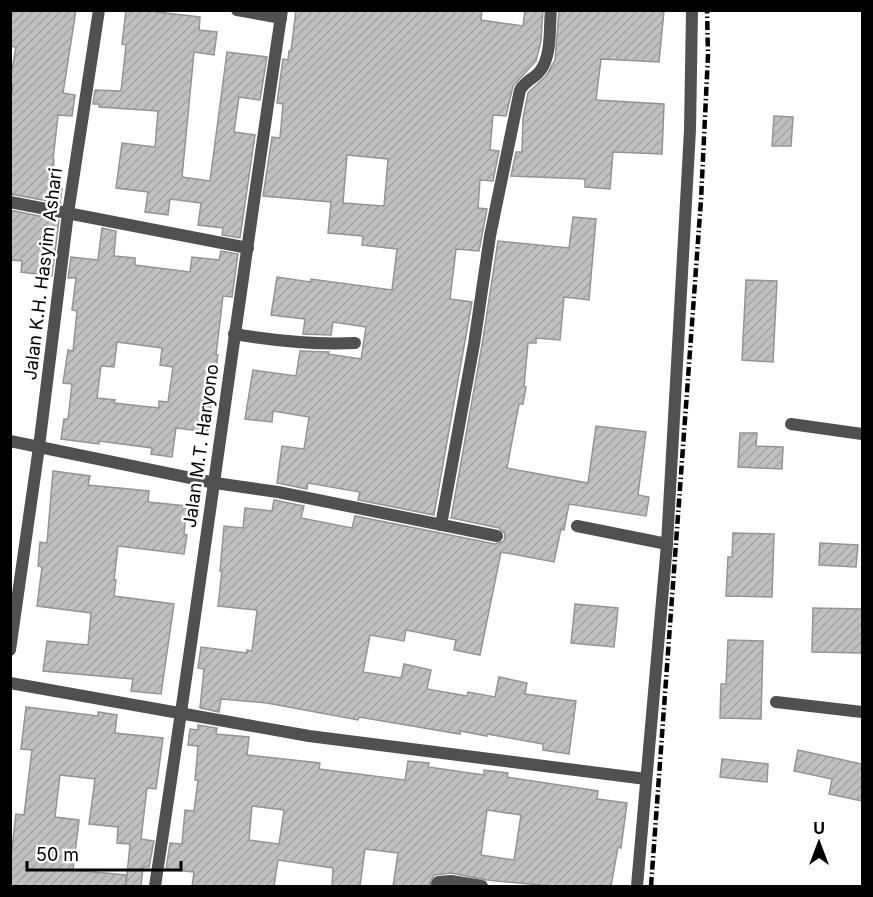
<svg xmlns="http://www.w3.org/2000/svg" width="873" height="897" font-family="Inter,sans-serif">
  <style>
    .building { fill: url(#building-hatch); stroke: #949494; stroke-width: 1.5; fill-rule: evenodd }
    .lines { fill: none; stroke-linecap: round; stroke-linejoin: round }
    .street { stroke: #505050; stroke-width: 12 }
    .rail { stroke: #000; stroke-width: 4.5; stroke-dasharray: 9 3 1.5 3; stroke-linecap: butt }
    .labels { text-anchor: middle; stroke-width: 5; stroke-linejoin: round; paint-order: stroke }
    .street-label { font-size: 18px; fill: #000; stroke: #fff }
  </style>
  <defs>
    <pattern id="building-hatch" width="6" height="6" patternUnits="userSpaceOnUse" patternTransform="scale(1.5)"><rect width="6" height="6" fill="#c0c0c0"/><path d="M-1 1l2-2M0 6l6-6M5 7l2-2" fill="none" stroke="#a3a3a3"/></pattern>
  </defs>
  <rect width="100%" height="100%" fill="#fff"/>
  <g class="building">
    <path d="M10,10h66l-13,83 12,2 -3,21 -14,-1 -5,45h1l-3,27 11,2 -2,14 -50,-9v-92l3,-17 -3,-1v-3l6,-34 -6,-1z"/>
    <path d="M126,10h31v2l43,5 -1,13 18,2 -3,23 -20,-3 -12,125 28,4 17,-129 40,5 -7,43 -21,-3 -5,35 21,3 -15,103 -18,-3 1,-7 -25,-3 3,-22 -31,-4 -2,16 -23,-3 3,-20 -32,-4 6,-45 33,4 3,-36 -59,-4v-3h-6l2,-14 26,1 5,-46 -4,-1z"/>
    <path d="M296,10h186l-1,10 42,6 2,-16h18l-2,31 -5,20 -23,25 -7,30 -13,-1 -3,35 9,1 -6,30 -13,-1 -2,28 9,1 -8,42 -23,-2 -6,50 22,3 -38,213 -76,-15 2,-8 -52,-9 -1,6 -30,-6 5,-37 22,3 5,-32 -36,-6 -1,11 -27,-3 8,-49 43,6 4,-25 29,1 -1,2 33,5 5,-32 -33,-5 -2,13 -28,-1 2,-15 -34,-4 6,-38 33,5 1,-3 81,11 5,-41 -35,-4 1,-9 -35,-3 3,-31 -68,-6 9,-59 8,1 3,-34 -6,-1 6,-44 5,1 1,-9h2zM347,155l41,4 -4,47 -41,-3z"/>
    <path d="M559,10l105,1 -5,51 -58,-3 -5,41 68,4 -2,50 -49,-2 -3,37 -25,-2v-8l-74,-3 5,-24h6l1,-34 5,-25 18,-17 9,-16z"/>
    <path d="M774,116l19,1 -2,29h-19z"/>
    <path d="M10,210l49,10 -7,56 -31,-4 1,-11 -12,-1z"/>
    <path d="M573,217l23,2 -7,81 -25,-3 -4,43 -24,-2v5h-8l-4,43 2,1 -3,17h-4l-12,64 81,15 8,-57 50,6 -8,63 11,2 -3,19 -77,-12 -5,26 -3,-1 -7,33 -53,-10 -21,103 -26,-5 2,-10 -50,-10 -2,11 -34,-6 -7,37 38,6 3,-14 27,6 -4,19 40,7 1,-4 27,5 4,-20 28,6 -2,11 51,7 -7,53 -26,-4v-6l-56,-10v2l-27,-5v3l-101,-17 -1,3 -91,-17 -46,-4 -2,13 -19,-4 4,-39 -6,-1 3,-21 46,6v-3l5,1 5,-41 -39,-4 4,-35h-2l4,-45 19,2 2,-20 27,3 2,-11 30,6 -3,12 51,10 3,-12 140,28 9,-3 1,-7 -6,-6 -48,-10 31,-173 16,-104 71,7z"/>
    <path d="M102,228l14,3 -2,25 21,2v7l55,7 2,-15 27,3 2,-9 17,3 -6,43 -9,-1 -7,59h2l-11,77 -31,-4 -4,29 -21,-3 1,-6 -53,-7v3l-38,-5 3,-20h4l4,-35 -9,-1 5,-33 5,1 4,-40 -5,-1 4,-32h-8l3,-21 27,3zM117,342l45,6 -2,17 13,2 -5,35 -9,-1v7l-45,-5 1,-3 -18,-2 4,-32 13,1z"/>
    <path d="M746,280l31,1 -4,81 -31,-2z"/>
    <path d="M740,433h17l-1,13 27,1 -1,22 -44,-2z"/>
    <path d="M53,471l37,5 -2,9 61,6 -1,11 39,4 -3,28 3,1 -3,19 -66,-8 -4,34h2l-2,16 60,8 -13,90 -30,-3 2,-12 -90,-8 4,-30 41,4 3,-32 -54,-7 5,-39 -4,-1 2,-24 7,1z"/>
    <path d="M733,533l41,1 -2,63 -46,-1 2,-39h4z"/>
    <path d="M820,543l38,2 -2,22 -37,-2z"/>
    <path d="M575,604l43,4 -4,39 -43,-4z"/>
    <path d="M813,608l49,1v44l-50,-1z"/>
    <path d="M728,640l35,1 -2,78 -41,-1 1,-34h5z"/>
    <path d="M26,707l72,9v-4l19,3 -2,18 48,5 -7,51 -9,-1 -6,51 13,2 -5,26h-6l-2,19h-131v-22l6,-50 8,1 8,-65 -11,-1zM60,775l35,4 -6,45 29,3 -1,16 13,1 -4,41v-10l-53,-5 6,-50 -24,-3z"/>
    <path d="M198,725l19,3 -1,6 33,3 -2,18 73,8 -1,6 86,11 3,-19 21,2 -1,4 56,8v-5l24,3 -1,4 91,14 -1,8 30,4 -6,45 -3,-1 -7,39h-60l-64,-6 -36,-7 -17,2 -6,11h-35l5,-33 -33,-4 -5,37h-28l1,-18 -55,-8 -4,26h-82l2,-14 -28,-3 4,-26 12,1 3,-34 9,1 4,-31h-3l3,-34 -10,-1 2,-16 8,1zM252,806l32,4 -5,34 -30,-4zM487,810l34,5 -7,45 -33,-5z"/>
    <path d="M798,750l64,14v37l-33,-7 3,-15 -38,-8z"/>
    <path d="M722,759l46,5 -1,18 -47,-5z"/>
  </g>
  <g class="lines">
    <g class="street">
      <path d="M237,10l44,8"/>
      <path d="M10,202l238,46"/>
      <path d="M234,334c42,7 79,11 121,9"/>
      <path d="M791,424l71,10"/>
      <path d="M10,441l205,42 63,9 219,44"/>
      <path d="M441,525l33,-181 16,-108 30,-146c6,-10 14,-11 20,-19 12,-15 9,-42 11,-61"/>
      <path d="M577,526l90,18 23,-414 2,-120"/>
      <path d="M10,650l29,-203 29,-234 31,-203"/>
      <path d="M10,683l299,53 337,43"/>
      <path d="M776,702l86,10"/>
      <path d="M155,886c45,-291 83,-584 127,-876"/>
      <path d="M436,886l2,-4 13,-1 31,5"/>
      <path d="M637,886l30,-342"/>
    </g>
    <path class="rail" d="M651,886l50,-686 7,-145 -1,-45"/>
  </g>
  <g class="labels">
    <g class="street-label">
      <text transform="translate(43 274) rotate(-83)" y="6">Jalan K.H. Hasyim Ashari</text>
      <text transform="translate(201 446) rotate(-82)" y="6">Jalan M.T. Haryono</text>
    </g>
  </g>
  <rect width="873" height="897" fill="none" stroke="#000000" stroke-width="24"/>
  <g transform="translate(819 843)" stroke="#ffffff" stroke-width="4.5" paint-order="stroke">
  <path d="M0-4.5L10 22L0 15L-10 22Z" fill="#000000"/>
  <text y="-9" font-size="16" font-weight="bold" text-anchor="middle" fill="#000000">U</text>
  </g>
  <path d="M27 861v9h154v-9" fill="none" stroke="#000000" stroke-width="3"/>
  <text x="36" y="861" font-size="18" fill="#000000" stroke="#ffffff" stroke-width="4.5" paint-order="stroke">50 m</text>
</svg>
